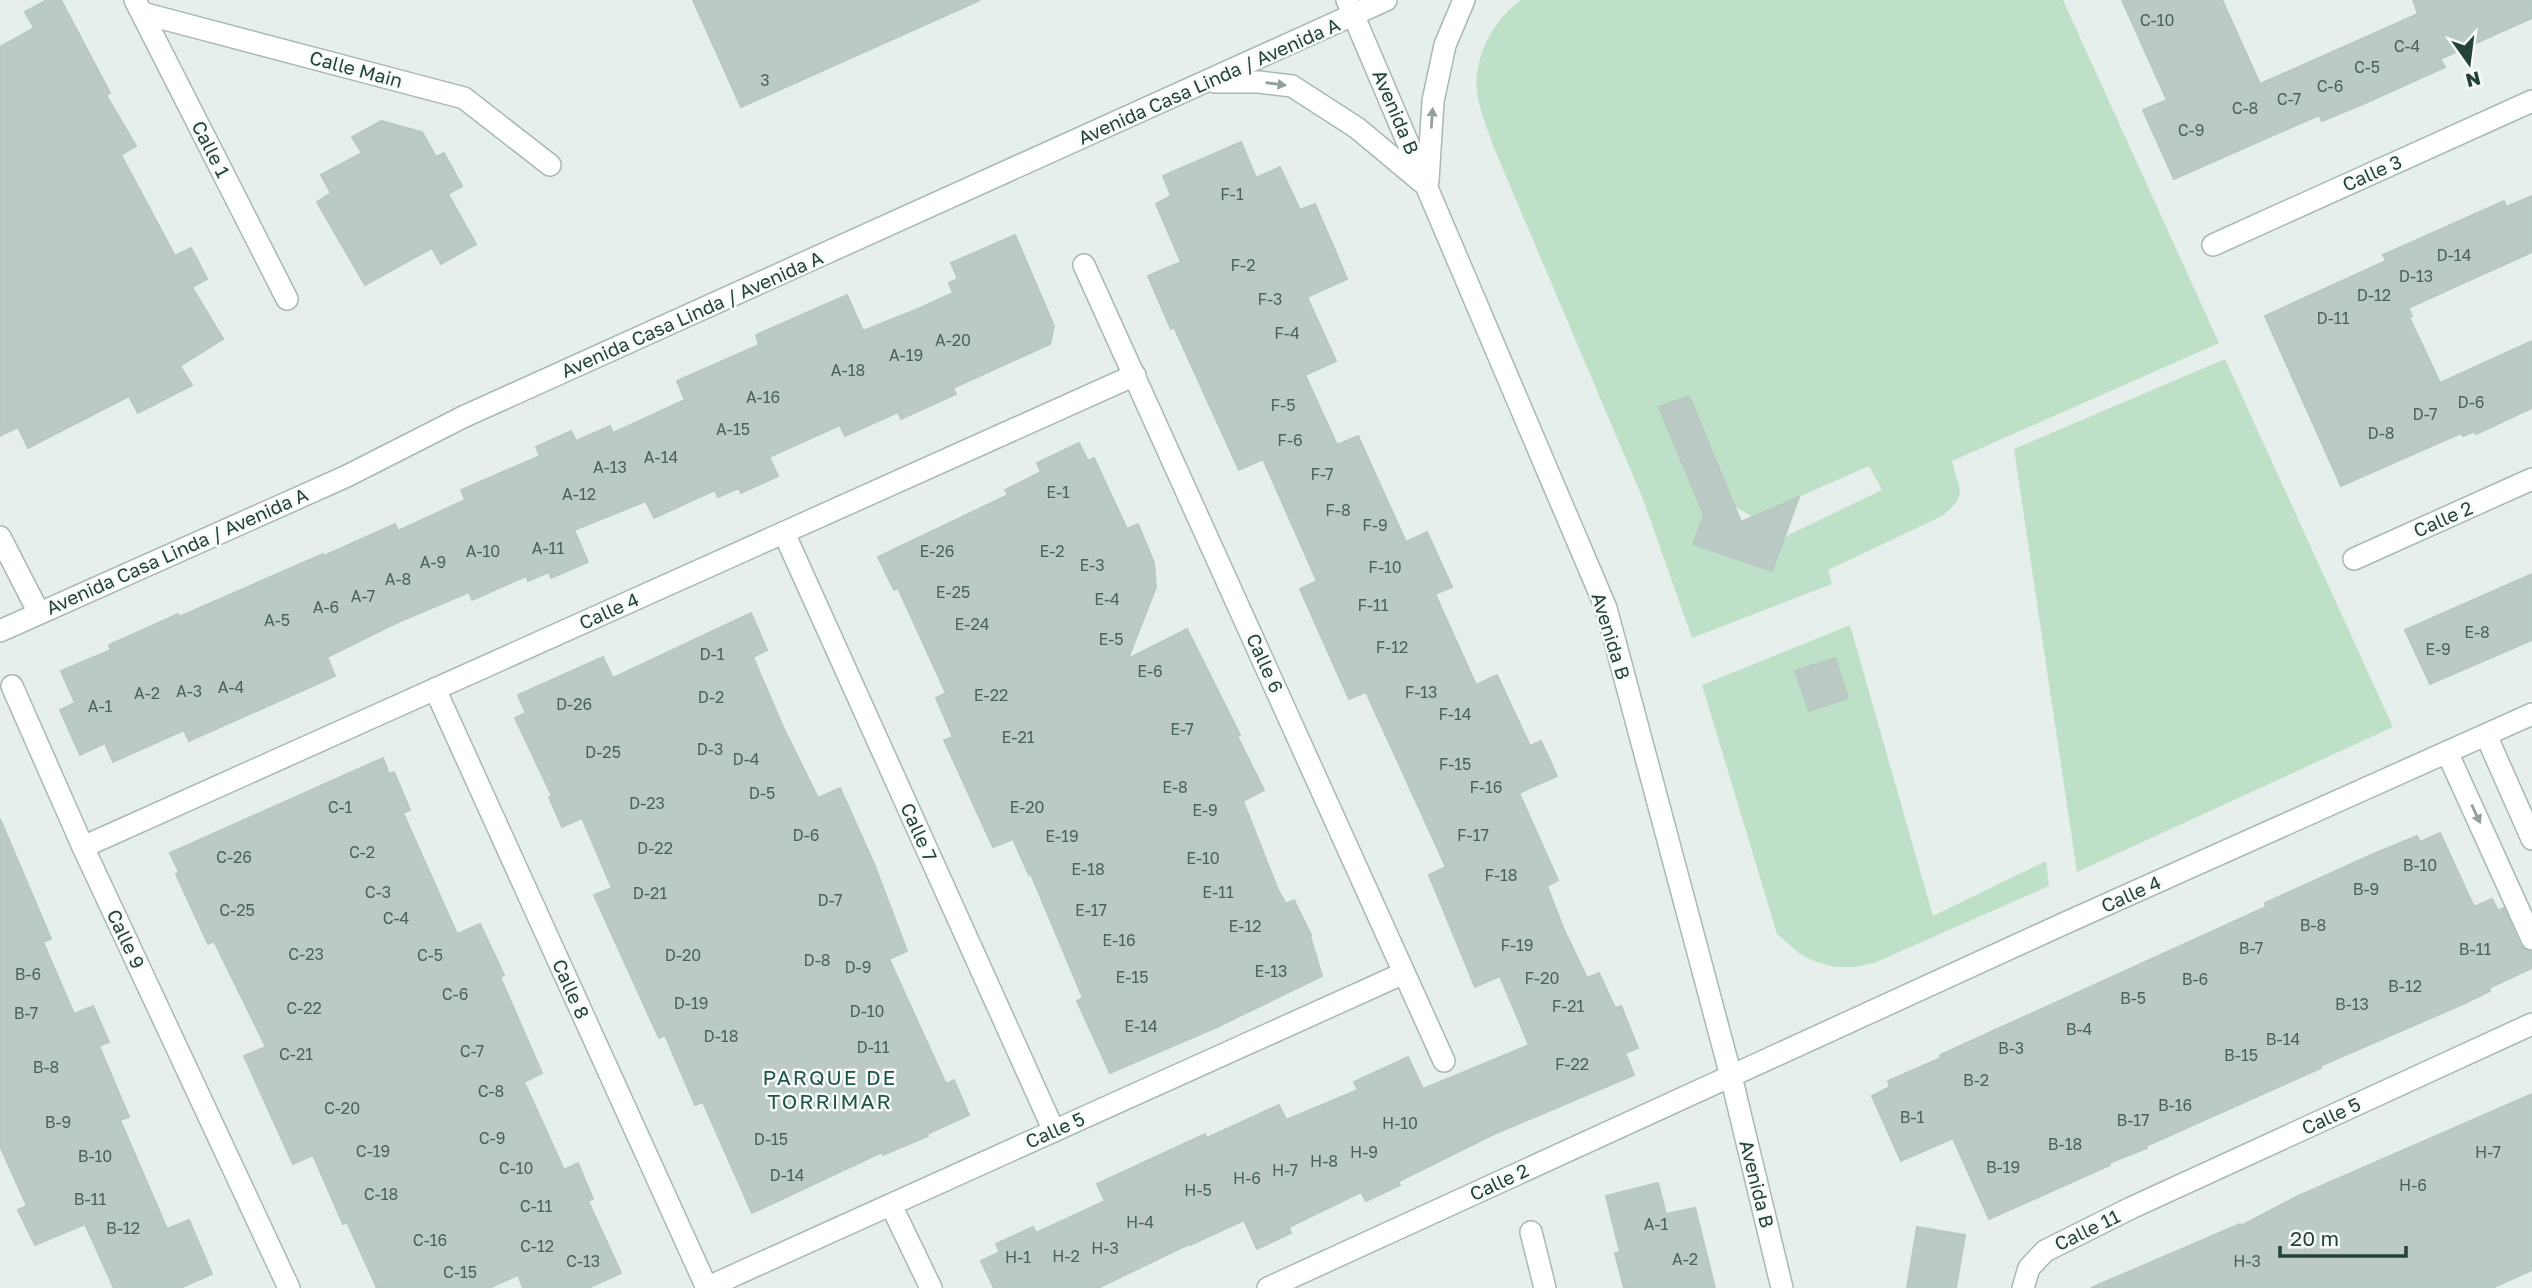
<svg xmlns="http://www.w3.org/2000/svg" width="2532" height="1288" font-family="'Golos Text',sans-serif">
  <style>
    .green { fill: #bfe0c8; fill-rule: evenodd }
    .building { fill: #bbcac4; stroke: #b8c9c2; stroke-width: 2 }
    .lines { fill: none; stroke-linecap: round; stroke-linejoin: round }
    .minor-casing { stroke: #a8b8b2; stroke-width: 24 }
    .minor { stroke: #fff; stroke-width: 21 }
    .oneway { fill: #92a09c }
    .labels { text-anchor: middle; stroke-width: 5; stroke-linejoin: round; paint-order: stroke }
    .number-label { font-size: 16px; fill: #4a645c }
    .street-label { font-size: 19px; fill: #24423a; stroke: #f7fbf9 }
    .neighbourhood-label { font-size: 21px; letter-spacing: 2px; fill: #1f5548; stroke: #f7fbf9 }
  </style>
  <rect width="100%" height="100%" fill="#e6efeb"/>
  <g class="green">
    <path d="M1521,0h542l156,343 -267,118c6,29 18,33 -10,55l-114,54 4,14 -140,54 -49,-139 -149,-351c-7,-21 -21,-52 -17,-74 4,-29 20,-57 44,-74zM1689,396l45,110 19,11 116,-51 13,24 -98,47 -12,34 -79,-27 13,-36 -14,-22 -33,-78z"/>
    <path d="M2225,359l168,368 -316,145 -63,-423z"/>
    <path d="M1850,625l83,291 113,-55 3,25 -175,77 -19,4h-19l-20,-5 -16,-8 -23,-20 -75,-249z"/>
  </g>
  <g class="building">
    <path d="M47,0h14l49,93 -4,2 30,51 -15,9 54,101 16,-8 8,15 8,16 -15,8 31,52 -43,27 12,19 -54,28 -9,-17 -101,52 -10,-21 -18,9v-389l34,-19 -9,-16z"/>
    <path d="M693,0h287l-239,107z"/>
    <path d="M2122,0h100l38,84 158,-70 -5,-14h119v18l-92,41 5,8 -82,37 -41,17 -3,-6 -145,64 -31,-69 24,-10z"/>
    <path d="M381,121l41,11 14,25 8,-4 18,33 -14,8 28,50 -35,20 -9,-16 -67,37 -48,-83 14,-9 -10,-18 41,-22 -10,-16z"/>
    <path d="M1241,142l15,36 24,-11 20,43 15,-6 22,51 10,24 -40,18 29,64 -31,14 32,70 21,-9 48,106 21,-10 25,55 -17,7 41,91 21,-10 33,71 11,-5 16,35 -38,17 39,87 -11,6 17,44 23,48 12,-5 16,35 6,-2 17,42 -13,5 9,22 -140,59 -87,43 -9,5 2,3 -34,16 -5,-9 -72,35 2,6 -34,16 -13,-29 -54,25 -1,-1 -91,44h-104l-13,-27 19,-9 -4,-8 37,-17 3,6 69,-32 -8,-17 108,-50 2,4 72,-33 7,15 72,-30 -4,-8 54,-25 15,32 106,-44 -29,-69 -25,11 -46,-112 17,-8 -80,-175 -17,7 -49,-110 17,-8 -54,-122 -24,11 -65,-143 -3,2 -23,-53 33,-14 -25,-58 15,-8 -8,-20z"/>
    <path d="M2532,196v56l-124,56 4,8 -3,1 31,66 92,-42v67l-56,26 -1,-3 -12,5 -2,-3 -120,53 -76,-170 121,-55 -3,-6 121,-54 2,6z"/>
    <path d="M1015,235l39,91 -4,18 -97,44 3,6 -55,25 -3,-7 -53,24 -5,-11 -71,32 9,19 -37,17 -2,-5 -21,9 -3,-7 -61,28 -8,-17 -72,29 14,32 -37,16 -2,-6 -21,9 -2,-5 -54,24 -3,-8 -73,31 -69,34 8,19 -146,65 -5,-11 -71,32 -8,-19 -25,12 -20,-45 15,-7 -14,-32 50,-21 -2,-5 69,-31 1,3 144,-63 1,2 71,-32 3,7 67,-31 -4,-10 79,-34 -4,-9 35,-16 5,10 34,-15 3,7 72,-33 -8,-19 82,-36 -3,-10 91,-40 16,36 55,-22 35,-16 -4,-10 9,-4 -7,-16z"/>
    <path d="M1689,396l52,126 58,-25 -27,74 -79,-27 11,-29 -45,-108z"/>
    <path d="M1079,443l9,18 6,-3 33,71 11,-5 16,39 2,24 -28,72 59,-30 53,106 -3,1 27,54 -21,11 35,89 8,14 8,-4 17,35 -1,1 12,40 -105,51 -107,46 -33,-72 6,-3 -52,-124 -2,1 -16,-36 -20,8 -49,-107 9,-3 -17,-39 10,-5 -48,-105 -4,2 -16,-33 130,-62 -3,-5 36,-18 -4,-9z"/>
    <path d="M2532,574v66l-102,44 -25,-54z"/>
    <path d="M751,613l16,37 -14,7 30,70 35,71 22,-10 34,76 33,87 -18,8 57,125 8,-4 15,35 -42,19 1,2 -45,19 -1,-3 -130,61 -49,-111 -8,3 -30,-70 -6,3 -65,-143 18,-7 -30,-70 -20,9 -13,-30 3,-1 -37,-78 11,-5 -8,-18 85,-38 10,21z"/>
    <path d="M1835,658l13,40 -39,13 -14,-40z"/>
    <path d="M383,758l6,16 5,-2 16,38 -7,3 54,121 23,-10 24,51 -4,2 42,96 -18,9 40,88 14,-7 15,36 -5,2 33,72 -33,15h-65l-5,-13 -29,13h-112l-30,-66 -4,2 -30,-69 -20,9 -49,-108 22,-9 -52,-106 -6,3 -32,-70 3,-2 -9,-19z"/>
    <path d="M0,819l51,120 -8,3 31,72 19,-8 16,36 -10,4 30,71 -9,3 47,109 22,-9 23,54 -32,14h-66l-29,-64 -50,21 -17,-35 9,-4 -27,-60z"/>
    <path d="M2440,833l34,74 18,-8 6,12 6,-3 16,37 5,5 7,2v16l-43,20 1,3 -27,13 -143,62 1,2 -175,78 1,2 -38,15 1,2 -121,54 -36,-81 -52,23 -29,-65 18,-9 -2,-6 53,-23 -1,-3 326,-148 -1,-4 106,-48 46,-19 3,6z"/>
    <path d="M2532,1094v176l-40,18h-401l149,-64 1,2 55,-29z"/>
    <path d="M1658,1183l8,31 29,-6 20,80h-91l-9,-35 5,-1 -14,-56z"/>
    <path d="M1917,1227l48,8 -9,53h-49z"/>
  </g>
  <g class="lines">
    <g class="minor-casing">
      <g id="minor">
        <path d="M135,0l152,299"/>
        <path d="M1347,0l259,608 125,468 51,212"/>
        <path d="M142,13l322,85 86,67"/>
        <path d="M1215,82h44l33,4 65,42 66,55"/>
        <path d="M1428,181l5,-80 12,-56 19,-45"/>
        <path d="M2213,245l319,-144"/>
        <path d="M1084,265l360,796"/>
        <path d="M784,533l270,598"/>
        <path d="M0,537l39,76"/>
        <path d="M2354,559l178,-80"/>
        <path d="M0,631l347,-155 116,-59 923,-417"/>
        <path d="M12,686l71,161 206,441"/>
        <path d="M435,689l272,599"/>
        <path d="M2486,735l46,104"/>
        <path d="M2447,752l85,187"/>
        <path d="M83,847l1052,-472"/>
        <path d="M891,1205l40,83"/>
        <path d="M1531,1232l14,56"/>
        <path d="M706,1288l698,-315"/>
        <path d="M1268,1288l795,-364 469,-210"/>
        <path d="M2023,1288l6,-20 16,-17 86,-43 401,-184"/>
      </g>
    </g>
    <use href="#minor" class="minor"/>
  </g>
  <defs><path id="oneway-solid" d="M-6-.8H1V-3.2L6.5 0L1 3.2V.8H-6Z" transform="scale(1.75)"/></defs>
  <g class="oneway">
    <use href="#oneway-solid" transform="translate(1276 84) rotate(7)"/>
    <use href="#oneway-solid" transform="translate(1432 118) rotate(-86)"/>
    <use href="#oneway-solid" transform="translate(2476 814) rotate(65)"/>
  </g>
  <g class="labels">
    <g class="number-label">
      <text x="2157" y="26">C-10</text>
      <text x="2407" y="52">C-4</text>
      <text x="2367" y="73">C-5</text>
      <text x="765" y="86">3</text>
      <text x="2330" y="92">C-6</text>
      <text x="2289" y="105">C-7</text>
      <text x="2245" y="114">C-8</text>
      <text x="2191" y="136">C-9</text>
      <text x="1232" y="200">F-1</text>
      <text x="2454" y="261">D-14</text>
      <text x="1243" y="271">F-2</text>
      <text x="2416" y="282">D-13</text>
      <text x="2374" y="301">D-12</text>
      <text x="1270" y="305">F-3</text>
      <text x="2333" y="324">D-11</text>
      <text x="1287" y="339">F-4</text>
      <text x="953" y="346">A-20</text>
      <text x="906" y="361">A-19</text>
      <text x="848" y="376">A-18</text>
      <text x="763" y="403">A-16</text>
      <text x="2471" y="408">D-6</text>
      <text x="1283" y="411">F-5</text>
      <text x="2425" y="420">D-7</text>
      <text x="733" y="435">A-15</text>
      <text x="2381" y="439">D-8</text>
      <text x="1290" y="446">F-6</text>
      <text x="661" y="463">A-14</text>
      <text x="610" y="473">A-13</text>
      <text x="1322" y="480">F-7</text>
      <text x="1058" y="498">E-1</text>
      <text x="579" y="500">A-12</text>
      <text x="1338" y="516">F-8</text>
      <text x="1375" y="531">F-9</text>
      <text x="548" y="554">A-11</text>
      <text x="483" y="557">A-10</text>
      <text x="937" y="557">E-26</text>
      <text x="1052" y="557">E-2</text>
      <text x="433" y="568">A-9</text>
      <text x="1092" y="571">E-3</text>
      <text x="1385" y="573">F-10</text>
      <text x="398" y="585">A-8</text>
      <text x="953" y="598">E-25</text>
      <text x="363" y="602">A-7</text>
      <text x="1107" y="605">E-4</text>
      <text x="1373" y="611">F-11</text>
      <text x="326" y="613">A-6</text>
      <text x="277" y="626">A-5</text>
      <text x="972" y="630">E-24</text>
      <text x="2477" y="638">E-8</text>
      <text x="1111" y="645">E-5</text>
      <text x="1392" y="653">F-12</text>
      <text x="2438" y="655">E-9</text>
      <text x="712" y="660">D-1</text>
      <text x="1150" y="677">E-6</text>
      <text x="231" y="693">A-4</text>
      <text x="189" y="697">A-3</text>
      <text x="1421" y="698">F-13</text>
      <text x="147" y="699">A-2</text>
      <text x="991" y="701">E-22</text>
      <text x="711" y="703">D-2</text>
      <text x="574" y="710">D-26</text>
      <text x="100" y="712">A-1</text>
      <text x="1455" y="720">F-14</text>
      <text x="1182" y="735">E-7</text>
      <text x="1018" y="743">E-21</text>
      <text x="710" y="755">D-3</text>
      <text x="603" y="758">D-25</text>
      <text x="746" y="765">D-4</text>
      <text x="1455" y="770">F-15</text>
      <text x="1175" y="793">E-8</text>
      <text x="1486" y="793">F-16</text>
      <text x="762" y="799">D-5</text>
      <text x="647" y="809">D-23</text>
      <text x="340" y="813">C-1</text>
      <text x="1027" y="813">E-20</text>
      <text x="1205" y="816">E-9</text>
      <text x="806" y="841">D-6</text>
      <text x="1473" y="841">F-17</text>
      <text x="1062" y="842">E-19</text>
      <text x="655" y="854">D-22</text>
      <text x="362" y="858">C-2</text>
      <text x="234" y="863">C-26</text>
      <text x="1203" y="864">E-10</text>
      <text x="2420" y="871">B-10</text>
      <text x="1088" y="875">E-18</text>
      <text x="1501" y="881">F-18</text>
      <text x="2366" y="895">B-9</text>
      <text x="378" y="898">C-3</text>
      <text x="1218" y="898">E-11</text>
      <text x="650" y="899">D-21</text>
      <text x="830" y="906">D-7</text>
      <text x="237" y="916">C-25</text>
      <text x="1091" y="916">E-17</text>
      <text x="396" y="924">C-4</text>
      <text x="2313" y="931">B-8</text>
      <text x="1245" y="932">E-12</text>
      <text x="1119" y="946">E-16</text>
      <text x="1517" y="951">F-19</text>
      <text x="2251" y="954">B-7</text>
      <text x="2475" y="955">B-11</text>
      <text x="306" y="960">C-23</text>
      <text x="430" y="961">C-5</text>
      <text x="683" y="961">D-20</text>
      <text x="817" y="966">D-8</text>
      <text x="858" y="973">D-9</text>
      <text x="1271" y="977">E-13</text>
      <text x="28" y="980">B-6</text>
      <text x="1132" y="983">E-15</text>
      <text x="1542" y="984">F-20</text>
      <text x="2195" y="985">B-6</text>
      <text x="2405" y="992">B-12</text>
      <text x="455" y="1000">C-6</text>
      <text x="2133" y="1004">B-5</text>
      <text x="691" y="1009">D-19</text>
      <text x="2352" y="1010">B-13</text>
      <text x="1568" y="1012">F-21</text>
      <text x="304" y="1014">C-22</text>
      <text x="867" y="1017">D-10</text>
      <text x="26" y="1019">B-7</text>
      <text x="1141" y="1032">E-14</text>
      <text x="2079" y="1035">B-4</text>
      <text x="721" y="1042">D-18</text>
      <text x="2283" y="1045">B-14</text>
      <text x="873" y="1053">D-11</text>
      <text x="2011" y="1054">B-3</text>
      <text x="472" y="1057">C-7</text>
      <text x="296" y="1060">C-21</text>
      <text x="2241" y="1061">B-15</text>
      <text x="1572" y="1070">F-22</text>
      <text x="46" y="1073">B-8</text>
      <text x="1976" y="1086">B-2</text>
      <text x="491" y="1097">C-8</text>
      <text x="2175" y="1111">B-16</text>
      <text x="342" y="1114">C-20</text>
      <text x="1912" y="1123">B-1</text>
      <text x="2133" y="1126">B-17</text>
      <text x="58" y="1128">B-9</text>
      <text x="1400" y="1129">H-10</text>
      <text x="492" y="1144">C-9</text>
      <text x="771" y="1145">D-15</text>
      <text x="2065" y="1150">B-18</text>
      <text x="373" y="1157">C-19</text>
      <text x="1364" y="1158">H-9</text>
      <text x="2488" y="1158">H-7</text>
      <text x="95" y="1162">B-10</text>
      <text x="1324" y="1167">H-8</text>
      <text x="2003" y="1173">B-19</text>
      <text x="516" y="1174">C-10</text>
      <text x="1285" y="1176">H-7</text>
      <text x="787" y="1181">D-14</text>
      <text x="1247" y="1184">H-6</text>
      <text x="2413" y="1191">H-6</text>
      <text x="1198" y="1196">H-5</text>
      <text x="381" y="1200">C-18</text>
      <text x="90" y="1205">B-11</text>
      <text x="536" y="1212">C-11</text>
      <text x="1140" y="1228">H-4</text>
      <text x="1656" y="1230">A-1</text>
      <text x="123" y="1234">B-12</text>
      <text x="430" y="1246">C-16</text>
      <text x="537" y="1252">C-12</text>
      <text x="1105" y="1254">H-3</text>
      <text x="1066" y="1262">H-2</text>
      <text x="1018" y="1263">H-1</text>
      <text x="1685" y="1265">A-2</text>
      <text x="583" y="1267">C-13</text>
      <text x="2247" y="1267">H-3</text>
      <text x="460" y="1278">C-15</text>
    </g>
    <g class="street-label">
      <text transform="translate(356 69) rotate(15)" y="7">Calle Main</text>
      <text transform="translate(1209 81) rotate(-24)" y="7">Avenida Casa Linda / Avenida A</text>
      <text transform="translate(1396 112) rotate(67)" y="7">Avenida B</text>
      <text transform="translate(211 149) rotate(63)" y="7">Calle 1</text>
      <text transform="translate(2372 173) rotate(-24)" y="7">Calle 3</text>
      <text transform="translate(692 314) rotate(-24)" y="7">Avenida Casa Linda / Avenida A</text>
      <text transform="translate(2443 519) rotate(-24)" y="7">Calle 2</text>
      <text transform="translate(177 551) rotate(-24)" y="7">Avenida Casa Linda / Avenida A</text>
      <text transform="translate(609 611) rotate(-24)" y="7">Calle 4</text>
      <text transform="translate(1611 636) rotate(73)" y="7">Avenida B</text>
      <text transform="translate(1265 663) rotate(66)" y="7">Calle 6</text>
      <text transform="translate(919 832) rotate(66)" y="7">Calle 7</text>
      <text transform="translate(2131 894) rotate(-24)" y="7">Calle 4</text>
      <text transform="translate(126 939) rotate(65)" y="7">Calle 9</text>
      <text transform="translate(571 989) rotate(66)" y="7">Calle 8</text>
      <text transform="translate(2331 1116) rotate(-25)" y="7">Calle 5</text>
      <text transform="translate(1055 1130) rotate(-24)" y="7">Calle 5</text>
      <text transform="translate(1499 1182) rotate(-25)" y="7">Calle 2</text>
      <text transform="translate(1757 1184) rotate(76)" y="7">Avenida B</text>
      <text transform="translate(2087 1230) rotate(-26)" y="7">Calle 11</text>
    </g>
    <g class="neighbourhood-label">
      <text x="830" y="1085">PARQUE DE<tspan x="830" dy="24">TORRIMAR</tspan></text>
    </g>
  </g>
  <g transform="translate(2469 63) rotate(166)" stroke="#f7fbf9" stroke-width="5" paint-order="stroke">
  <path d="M0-5L12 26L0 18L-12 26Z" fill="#24423a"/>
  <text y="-10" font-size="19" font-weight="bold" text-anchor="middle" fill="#24423a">N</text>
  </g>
  <path d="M2280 1246v10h126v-10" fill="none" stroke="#24423a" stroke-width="3.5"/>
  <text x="2290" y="1246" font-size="21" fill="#24423a" stroke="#f7fbf9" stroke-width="5" paint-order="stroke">20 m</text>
</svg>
